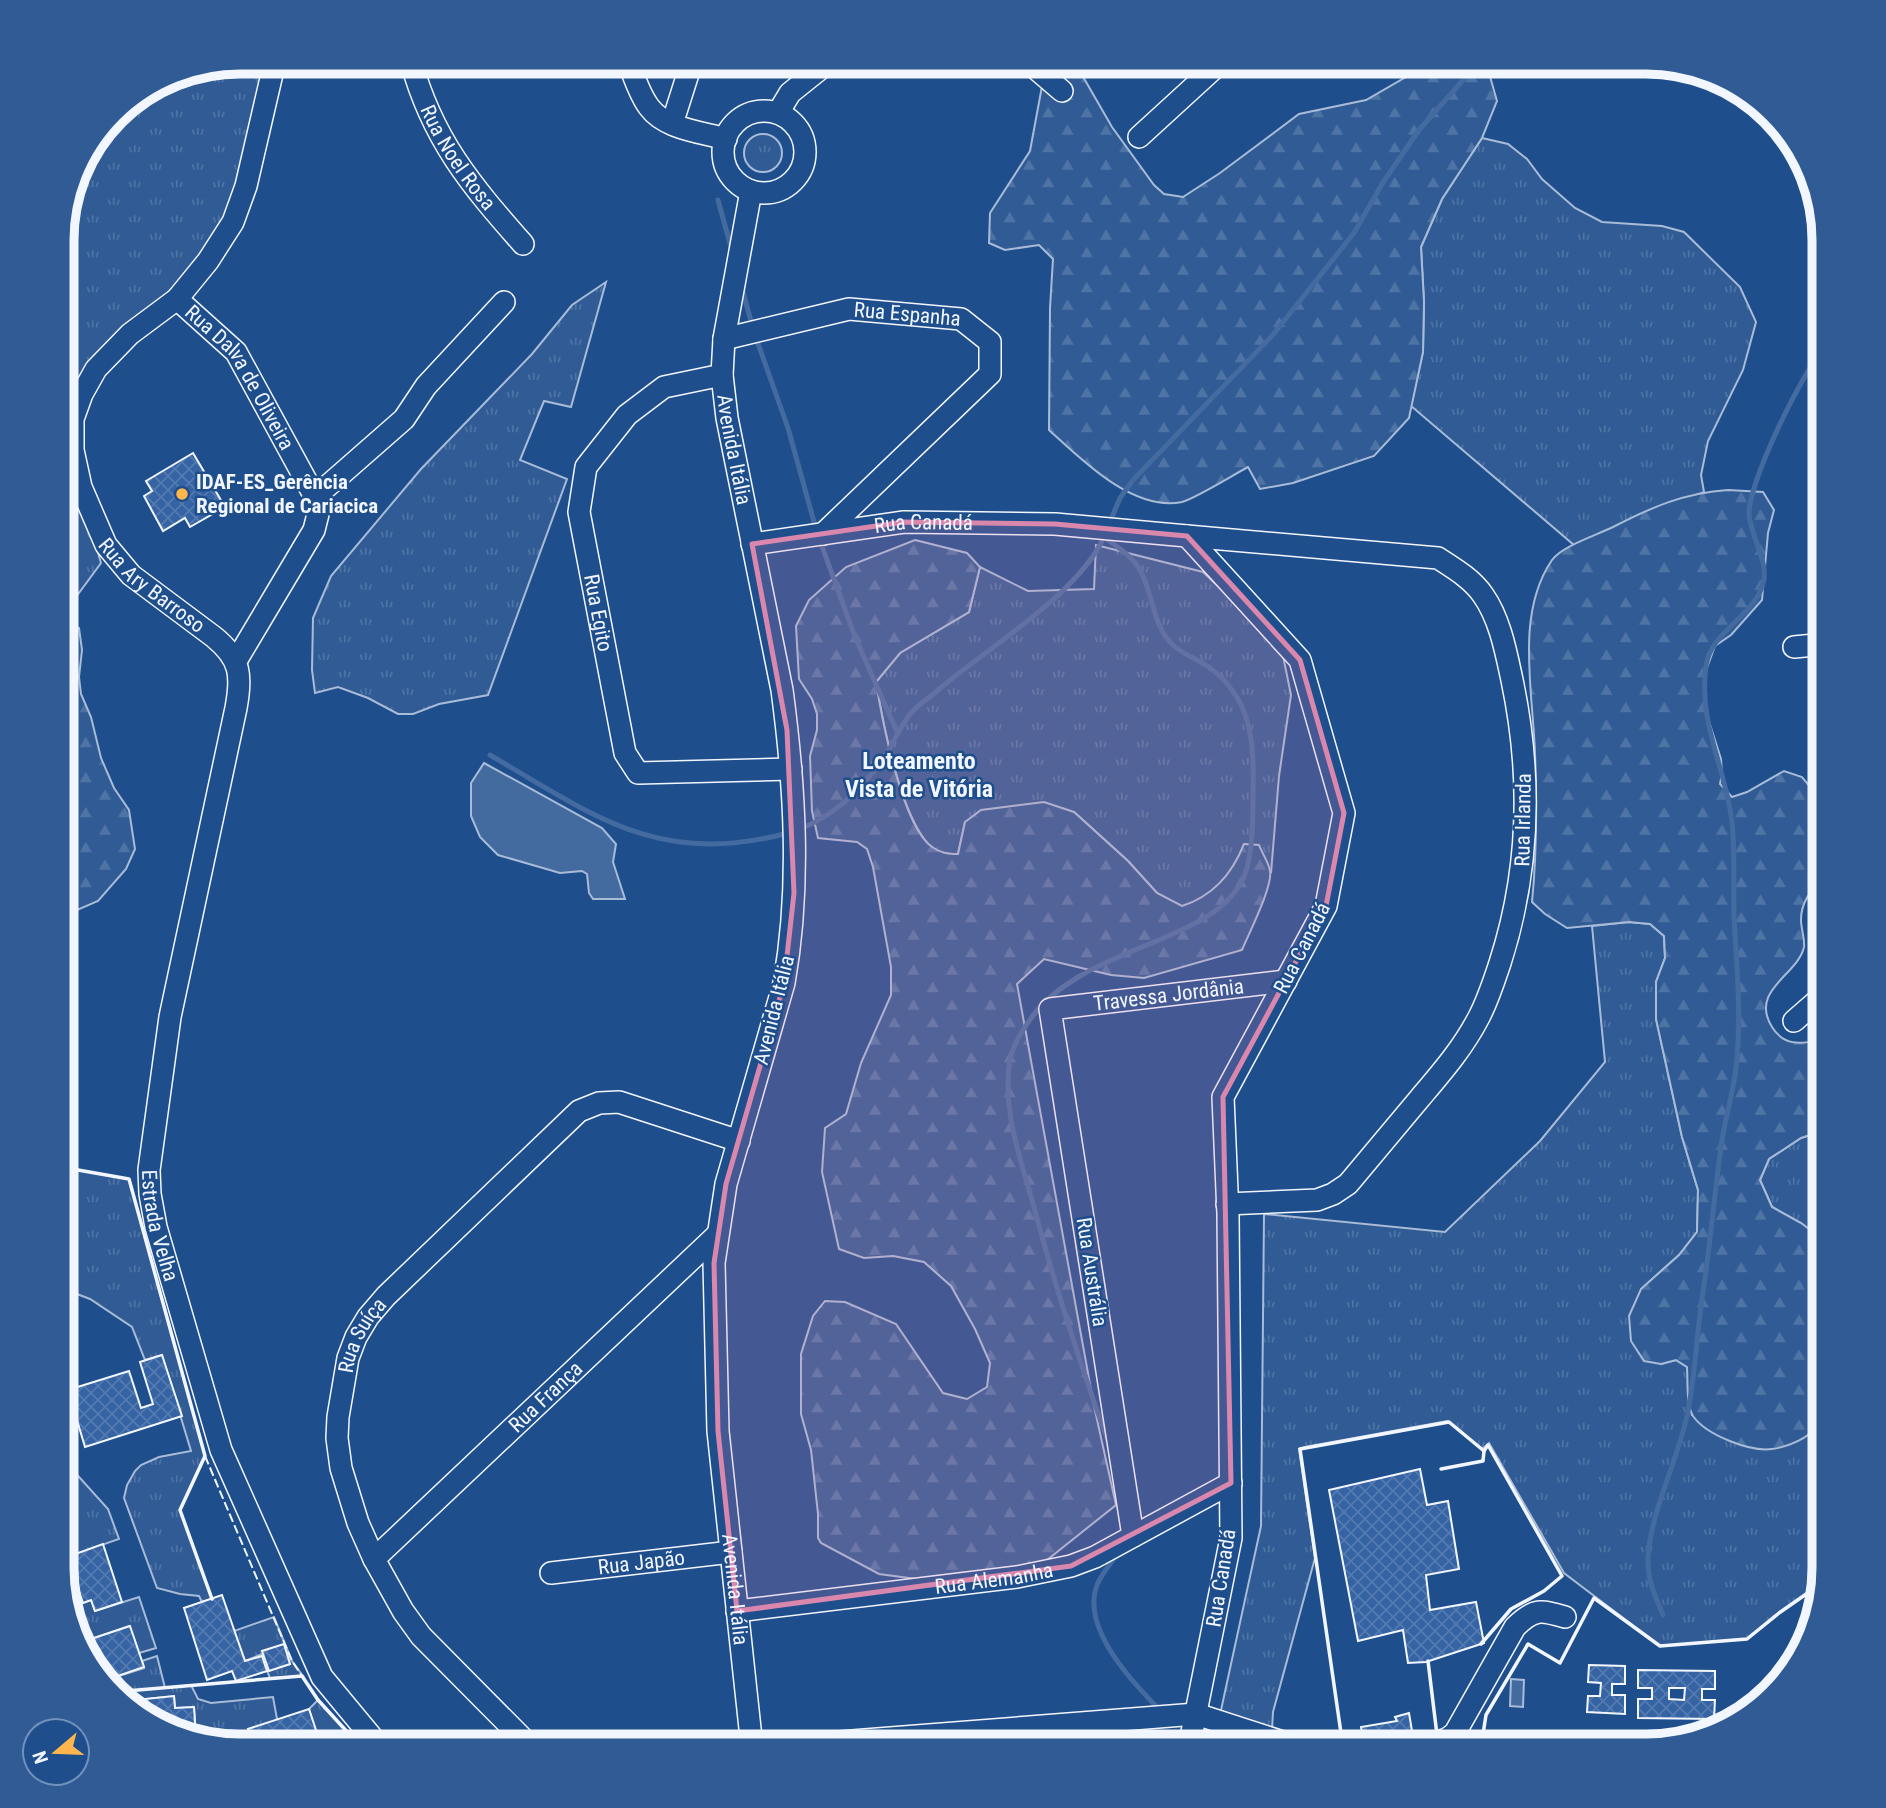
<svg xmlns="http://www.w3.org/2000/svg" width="1886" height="1808" font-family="'Roboto Condensed',sans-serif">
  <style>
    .grass { fill: url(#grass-tufts); stroke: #a8bbd7; stroke-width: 2 }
    .forest { fill: url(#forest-firs); stroke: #a8bbd7; stroke-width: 2 }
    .water { fill: #446ba0; stroke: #a8bbd7; stroke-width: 2 }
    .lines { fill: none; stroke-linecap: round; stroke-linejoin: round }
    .stream { stroke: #446ba0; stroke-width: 5 }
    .building { fill: url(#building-cross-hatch); stroke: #f2f6ff; stroke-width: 2; fill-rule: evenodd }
    .minor-casing { stroke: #f2f6ff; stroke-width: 24 }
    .minor { stroke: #1f4e8c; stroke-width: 21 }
    .fence { stroke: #f2f6ff; stroke-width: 2; stroke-dasharray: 9 3.5; stroke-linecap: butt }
    .wall { stroke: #f2f6ff; stroke-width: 3.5 }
    .marked { fill: #da87ad; fill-opacity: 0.2; stroke: #da87ad; stroke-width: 5; stroke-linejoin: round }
    .poi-dot { fill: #ffb74d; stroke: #1f4e8c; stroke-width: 2.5 }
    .labels { text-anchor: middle; stroke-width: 5; stroke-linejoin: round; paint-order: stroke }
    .street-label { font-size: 21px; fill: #f2f6ff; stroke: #1f4e8c }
    .poi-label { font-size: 21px; font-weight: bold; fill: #f2f6ff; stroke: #1f4e8c; text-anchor: start }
    .quarter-label { font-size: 24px; font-weight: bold; fill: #f2f6ff; stroke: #1f4e8c }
    .rim { fill: none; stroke: #f2f6ff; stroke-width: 9 }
  </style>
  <defs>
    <pattern id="grass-tufts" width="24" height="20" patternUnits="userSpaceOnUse" patternTransform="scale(1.75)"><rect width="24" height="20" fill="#305b95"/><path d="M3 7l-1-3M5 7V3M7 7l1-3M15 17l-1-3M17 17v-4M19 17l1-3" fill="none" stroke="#4e73a5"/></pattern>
    <pattern id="forest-firs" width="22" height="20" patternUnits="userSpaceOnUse" patternTransform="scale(1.75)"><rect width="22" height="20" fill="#305b95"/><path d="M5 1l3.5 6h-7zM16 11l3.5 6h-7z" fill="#4e73a5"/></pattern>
    <pattern id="building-cross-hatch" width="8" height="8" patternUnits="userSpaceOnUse" patternTransform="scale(1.75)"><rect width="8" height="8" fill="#3563a3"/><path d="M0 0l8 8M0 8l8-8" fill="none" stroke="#537ab1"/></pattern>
  </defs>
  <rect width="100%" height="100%" fill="#1f4e8c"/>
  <g class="grass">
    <path d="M240,61h26l-23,122 -41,80 -117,111 -16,25 -4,39 36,125 -39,53v-388l17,-67 43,-55 50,-31z"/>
    <circle cx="763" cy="153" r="19"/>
    <path d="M1482,138l26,6 19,15 15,20 33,29 27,14 60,4 22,6 56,55 16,35 -13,48 -35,71 -7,34 3,17 -130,53 -163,-139 12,-54 1,-50 -3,-55 21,-48z"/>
    <path d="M606,282l-35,125 -27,-6 -24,59 47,19 -79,216 -49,9 -26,10h-15l-30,-16 -30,-11 -23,6 -3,-23 1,-52 18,-42 90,-107 111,-115 40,-49z"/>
    <path d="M1096,545l107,27 78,74 10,49 -12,81 -8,97 -12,-27 -15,-2c-12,31 -31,52 -62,63l-25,-14 -29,-32 -54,-49 -109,10 -7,32c-11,0 -22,-1 -30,-10 -28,-32 -45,-119 -52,-162l24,-29 69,-41 11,-45 48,24 66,-2z"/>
    <path d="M1629,922l21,2 14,12 1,22 -9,24v37l26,118 16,53 -1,42 -18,23 -38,34 20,75 15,-4 11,7 5,48 130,7 3,-8v154l-3,15 -43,30 -32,26 -87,7 -96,-73 -75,-130 -7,6 -35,-28 -142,26 -6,2 16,109 -42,154 -2,35h-58l48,-221 3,-312 181,18 95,-91 65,-79 -13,-136z"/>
    <path d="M1825,1130v111l-24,-18 -29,-16 -12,-27 9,-21 32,-21z"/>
    <path d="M61,1167l68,12 76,277 -25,54 32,89 -10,3 -3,-6 -19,-2 -23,-6 -33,-90 3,-13 8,-14 6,-6 18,-8 32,-6 -29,-96 -17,5 -13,-33 -42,-28 -29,-11z"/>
    <path d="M61,1457l47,52 11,30 -52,18 16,46 8,-3 4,11 44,-14 17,51 -17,5 -10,-27 -50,17 -4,-7 -14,-67z"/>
    <path d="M274,1617l18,44 11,15 -33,2 -3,-7 23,-7 -6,-19 -39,16 -11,-30z"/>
    <path d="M157,1656l8,32 26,-3 7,14 13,4 62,-6 4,22 -23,28h-14l-45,-9 1,-1 -2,-30 -19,1 -1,-12 -48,5 -20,-15 -3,-5 41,-13 -2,-7z"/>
    <path d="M318,1700l43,47h-57l-2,-6 15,-5 -8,-27z"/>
  </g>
  <g class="forest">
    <path d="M1053,61h15l10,7 34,59 42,58 10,9 19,3 37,-24 79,-59 67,-14 66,-38h50l5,4 10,35 -15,37 -40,61 -21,48 3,55 -1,50 -14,66 -35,38 -81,27 -33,6 -12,-22c-15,8 -52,31 -66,35 -49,10 -100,-42 -133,-72l1,-122 3,-49 -14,-14 -34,5 -16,-7 1,-30 40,-62 15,-81z"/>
    <path d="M1728,490l35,2 11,18 -6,23 -6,67 -31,35 -16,11 -11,30 2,36 15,47 1,14 -2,11 12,13 15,-5 37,-21 18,6 14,17 9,4v83c-15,8 -24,22 -24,39 0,9 4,19 3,27 -6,28 -55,43 -32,80 13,21 31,16 53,13v90l-24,8 -32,21 -9,21 12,27 29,16 24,18v173c-6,20 -33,32 -53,35 -22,3 -66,-14 -79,-33 -7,-11 -5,-35 -6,-49l-11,-7 -15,4 -17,-3 -13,-20 -2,-25 12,-27 38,-34 18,-23 1,-42 -16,-53 -26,-118v-37l9,-24 -1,-22 -14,-12 -21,-2 -62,6 -22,-14 -13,-12c5,-50 5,-99 3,-149 -2,-62 -20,-139 17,-193 10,-14 45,-25 61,-33 39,-20 71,-34 115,-37z"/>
    <path d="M915,540l52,13 13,14 -11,45 -69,41 -24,29c6,37 26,144 56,165 9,6 15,7 26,7l7,-32 16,-12 63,-8 30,10 54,49 29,32 25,13c31,-10 50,-31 62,-62l15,1c3,8 10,18 11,26 3,15 -21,62 -28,79l-98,28 -33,-3 -67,-16 -27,25 77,422 22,99 -74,59 -118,16 -45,-6 -58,-31 -3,-5v-24l-7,-64 -10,-36v-60l12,-38 12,-15 20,1 51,22 47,69 24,6 20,-12 3,-24 -15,-34 -24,-43 -27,-24 -31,-6 -29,2 -25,-9 -17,-77 3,-44 21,-14 15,-51 30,-68v-28l-18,-100 -6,-18 -10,-7 -39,-4 -6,-27 -2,-55 7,-26v-16l-5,-15 -13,-20 -3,-53 13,-26 37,-33z"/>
    <path d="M62,622l17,6 3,22 -3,27 2,17 10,23 10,41 13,30 15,22 6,39 -9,20 -28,32 -37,16z"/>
  </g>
  <g class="water">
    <path d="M484,763l118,65 14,16 -3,18 12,37h-32l-4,-6 -2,-19 -5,-3 -22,2 -62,-18 -18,-18 -9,-21v-33z"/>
    <path d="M1511,1679l13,1 -1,27 -13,-1z"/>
  </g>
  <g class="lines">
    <g class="stream">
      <path d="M718,200l14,51"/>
      <path d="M742,288l10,37"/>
      <path d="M756,338l32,90 28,101"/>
      <path d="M1109,524l11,-26 13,-18 139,-144 82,-103 28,-49 37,-54 60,-68"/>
      <path d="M1104,537c13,10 28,19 36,33 13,23 12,52 30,72 11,13 28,16 41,27 9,6 17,15 23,24 20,28 20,69 19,102 0,25 0,67 -12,88 -17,29 -46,41 -75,54 -49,21 -109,40 -139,87 -7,10 -14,23 -17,35 -8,48 9,96 22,141 22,83 48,164 77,244"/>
      <path d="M819,538l36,99 43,97"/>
      <path d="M490,755c106,62 169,112 298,78"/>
      <path d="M800,829c38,-15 65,-43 87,-76 8,-13 15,-30 25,-41 7,-8 17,-14 25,-21 46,-40 145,-99 167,-155"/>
      <path d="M1116,1555c-6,10 -17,22 -20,33 -13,42 36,94 64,122"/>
      <path d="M1663,1615c-8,-19 -16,-36 -15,-57 3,-50 31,-99 40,-147 8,-42 9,-84 16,-126 7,-48 11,-97 18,-145 4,-24 11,-48 14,-72 5,-46 2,-87 -1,-133 -3,-37 1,-75 -3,-113 -6,-54 -34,-97 -26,-156 5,-37 52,-50 58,-87 3,-18 -13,-44 -15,-64 -2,-30 54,-145 76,-168"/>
    </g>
  </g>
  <g class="building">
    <path d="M193,453l32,54 -35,20 -5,-9 -22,13 -19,-35 8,-5 -6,-10z"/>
    <path d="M162,1355l20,61 -97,31 -17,-57 61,-19 12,37 12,-4 -13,-42z"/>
    <path d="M1420,1469l7,36 21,-4 11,68 -33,6 4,35 46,-8 8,41 -58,19 -18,1 -5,-33 -45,11 -29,-151z"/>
    <path d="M103,1544l19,58 -27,9 -4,-11 -8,3 -16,-46z"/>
    <path d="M222,1595l23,66 17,-5 5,15 -31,10 -4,-10 -25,9 -23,-72z"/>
    <path d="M130,1626l14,41 -41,14 -24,-38z"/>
    <path d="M284,1644l6,20 -21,7 -7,-20z"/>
    <path d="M1589,1665l36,1v18h-13v11h13v19l-38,-2 1,-16h12l1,-13 -13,-1z"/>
    <path d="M1638,1670l77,1v18h-13v11h13l-1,19 -76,-1v-19h14v-11h-14zM1669,1688h16l-1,12 -15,-1z"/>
    <path d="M174,1696l1,12 19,-1 2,31 -25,-5 -45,-32z"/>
    <path d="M309,1709l9,27 -16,5 2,6h-50l-6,-18z"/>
    <path d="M1409,1713l4,24 -6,9 -42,1 -4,-20 36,-6 -2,-4z"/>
  </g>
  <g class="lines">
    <g class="minor-casing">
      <g id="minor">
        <path id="s1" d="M275,61l-29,125 -13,36 -25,39 -31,38 -47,35 -34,35 -14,25 -9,25v31l8,37 25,58 25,30 83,62c27,22 28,39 22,71l-66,309 -21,153 1,24 6,33 65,223 101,227 58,70"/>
        <path id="s2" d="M411,61c21,78 60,124 112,183"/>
        <path d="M628,61c6,15 11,33 21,46 16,22 52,25 77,32"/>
        <path d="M1027,61l35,30"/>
        <path d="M1749,98l37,33"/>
        <circle cx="764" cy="152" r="41"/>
        <path d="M778,113l12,-20 40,-32"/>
        <path d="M672,124l20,-63"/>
        <path d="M1139,137l82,-75"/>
        <path id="s3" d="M751,191l-27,148 -2,36 5,43 55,272c13,97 19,197 2,293l-58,201 -12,79 4,168 34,316"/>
        <path id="s4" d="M177,299l59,53 79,145"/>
        <path id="s5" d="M724,339l125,-30 112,10 29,23v32l-167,160"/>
        <path id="s6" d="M722,375l-58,12 -37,28 -41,52 -7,45 46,241 13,20 153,-4"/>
        <path d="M1187,536l251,22c17,11 34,21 45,37 17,24 23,57 29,85 20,95 18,190 -12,283 -6,18 -12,37 -21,54 -16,31 -37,55 -59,81 -24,29 -48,57 -72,86l-15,10 -16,6 -90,4"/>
        <path id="s7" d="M752,544l152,-22 151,2 132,12 113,124 44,153 -18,93 -103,191 5,117 3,324 -42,209"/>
        <path d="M1794,647l31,-3"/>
        <path d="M236,661l78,-131 4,-16 -3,-17 89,-78 22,-33 78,-84"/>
        <path d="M1794,1021l31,-27"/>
        <path id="s8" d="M1133,1536l-83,-527 236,-28"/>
        <path id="s9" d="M374,1559l342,-323"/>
        <path id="s10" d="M551,1573l180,-21"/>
        <path id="s11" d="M737,1611l280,-34 54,-11 24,-9 136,-74"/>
        <path id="s12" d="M531,1747l-110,-111 -18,-25 -29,-52 -16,-36 -17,-55 -4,-30 1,-21 10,-59 8,-21 12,-20 18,-21 193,-185 20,-8 20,-1 120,39"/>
        <path d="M775,1747l421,-33 102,33"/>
        <path d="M1421,1747l26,-8 8,-6 60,-106c19,-19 26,-17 50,-10"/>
      </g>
    </g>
    <use href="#minor" class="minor"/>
    <path class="fence" d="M205,1456l87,205 10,15"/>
    <g class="wall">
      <path d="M61,1167l68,12 76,277 -25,54 32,89"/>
      <path d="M1441,1469l42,-8 1,-10"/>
      <path d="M1428,1661l9,74"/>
      <path d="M114,1692l188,-16 16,24 43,47"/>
      <path d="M1343,1747l-43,-298 149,-27 35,29 4,-6 74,131 -18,15 -33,18 -30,35"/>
      <path d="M1481,1747l5,-32 42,-71 32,19 34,-65 66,48 87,-7 32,-26 43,-30"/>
    </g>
  </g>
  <path class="marked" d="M904,522l151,2 132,12 113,124 44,153 -18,93 -103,191 8,386 -160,83 -334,45 -19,-180 -4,-168 12,-79 58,-201 10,-90 -7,-163 -35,-186z"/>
  <circle class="poi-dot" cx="182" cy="494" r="7"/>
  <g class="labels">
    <g class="street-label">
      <text dy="7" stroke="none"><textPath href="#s2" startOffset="108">Rua Noel Rosa</textPath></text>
      <text dy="7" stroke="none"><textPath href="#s5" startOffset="187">Rua Espanha</textPath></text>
      <text dy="7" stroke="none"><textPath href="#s4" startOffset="102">Rua Dalva de Oliveira</textPath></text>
      <text dy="7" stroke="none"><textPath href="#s3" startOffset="262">Avenida Itália</textPath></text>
      <text dy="7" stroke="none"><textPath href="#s7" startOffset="173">Rua Canadá</textPath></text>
      <text dy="7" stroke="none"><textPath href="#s1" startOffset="618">Rua Ary Barroso</textPath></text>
      <text dy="7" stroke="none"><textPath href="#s6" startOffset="320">Rua Egito</textPath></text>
      <text transform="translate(1523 820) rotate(-89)" y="7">Rua Irlanda</text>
      <text transform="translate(1302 948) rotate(-63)" y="7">Rua Canadá</text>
      <text dy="7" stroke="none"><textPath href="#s8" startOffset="653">Travessa Jordânia</textPath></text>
      <text transform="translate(774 1010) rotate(-76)" y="7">Avenida Itália</text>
      <text dy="7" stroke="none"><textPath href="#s1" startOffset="1306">Estrada Velha</textPath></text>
      <text transform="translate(1092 1272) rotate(81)" y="7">Rua Austrália</text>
      <text dy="7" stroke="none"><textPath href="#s12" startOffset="481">Rua Suíça</textPath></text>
      <text dy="7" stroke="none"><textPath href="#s9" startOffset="236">Rua França</textPath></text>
      <text dy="7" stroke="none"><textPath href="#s10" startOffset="91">Rua Japão</textPath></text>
      <text dy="7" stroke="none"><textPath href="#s11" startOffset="259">Rua Alemanha</textPath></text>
      <text transform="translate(1221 1578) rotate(-81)" y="7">Rua Canadá</text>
      <text dy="7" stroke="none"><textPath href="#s3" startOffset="1418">Avenida Itália</textPath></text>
    </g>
    <g class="poi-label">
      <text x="196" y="489">IDAF-ES_Gerência<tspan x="196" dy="24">Regional de Cariacica</tspan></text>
    </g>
    <g class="quarter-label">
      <text x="919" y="769">Loteamento<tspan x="919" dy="28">Vista de Vitória</tspan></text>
    </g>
  </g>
  <path d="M0 0H1886V1808H0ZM240 74H1646A166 166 0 0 1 1812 240V1568A166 166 0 0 1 1646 1734H240A166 166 0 0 1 74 1568V240A166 166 0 0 1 240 74Z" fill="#305b95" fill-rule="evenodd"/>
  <path class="rim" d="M240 74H1646A166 166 0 0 1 1812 240V1568A166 166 0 0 1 1646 1734H240A166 166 0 0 1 74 1568V240A166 166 0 0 1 240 74Z"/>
  <g transform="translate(56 1752) rotate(251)"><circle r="33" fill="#1f4e8c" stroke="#7391ba" stroke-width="2"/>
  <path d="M0-5L12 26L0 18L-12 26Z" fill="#ffb74d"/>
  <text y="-10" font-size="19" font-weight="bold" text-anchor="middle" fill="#f2f6ff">N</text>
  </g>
</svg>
